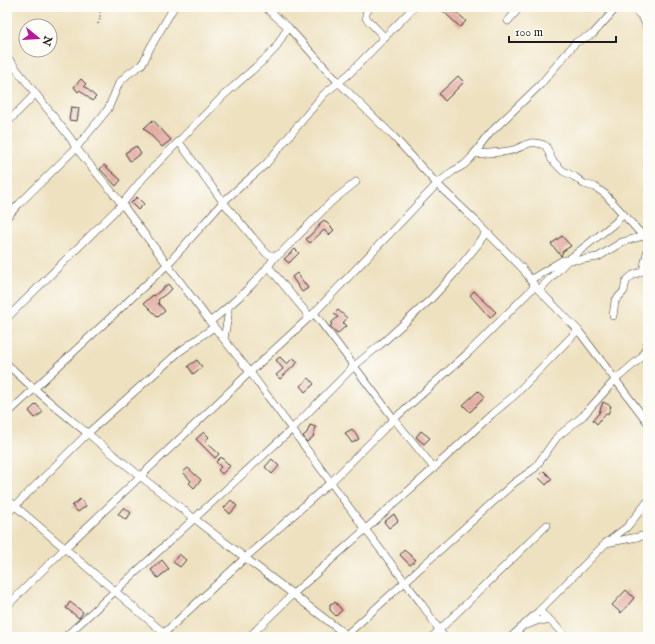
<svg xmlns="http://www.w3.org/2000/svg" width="655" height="644" font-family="'IM FELL English',serif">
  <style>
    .building { fill: #e4ada5 }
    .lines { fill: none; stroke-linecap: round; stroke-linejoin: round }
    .minor-casing { stroke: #3c3a35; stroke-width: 8 }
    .path { stroke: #3c3a35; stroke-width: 1.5; stroke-dasharray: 1 3; stroke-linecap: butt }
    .minor { stroke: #fff; stroke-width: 7 }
  </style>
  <rect width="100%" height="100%" fill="#fdfcf7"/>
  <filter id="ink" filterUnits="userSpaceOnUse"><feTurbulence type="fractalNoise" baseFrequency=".025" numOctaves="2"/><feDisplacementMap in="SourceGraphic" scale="8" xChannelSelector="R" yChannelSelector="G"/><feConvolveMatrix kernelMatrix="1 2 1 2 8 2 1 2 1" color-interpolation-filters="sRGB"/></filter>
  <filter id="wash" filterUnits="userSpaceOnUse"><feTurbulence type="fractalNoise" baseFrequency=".012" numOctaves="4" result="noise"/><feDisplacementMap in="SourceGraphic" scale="16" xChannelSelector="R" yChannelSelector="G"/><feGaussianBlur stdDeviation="0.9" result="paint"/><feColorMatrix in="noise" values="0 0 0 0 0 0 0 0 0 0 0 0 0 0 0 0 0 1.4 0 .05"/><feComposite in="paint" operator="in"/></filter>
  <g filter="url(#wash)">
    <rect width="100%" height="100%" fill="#eee1c0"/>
    <g id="blocks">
      <g class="building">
        <path d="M447,7h4l15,14 -6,6 -17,-16z"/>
        <path d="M458,76l6,6 -19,19 -6,-7z"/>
        <path d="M81,79l5,5 -2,2 12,11 -4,4 -12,-11 -2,2 -4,-5z"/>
        <path d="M71,107l8,1 -2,13 -8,-1z"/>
        <path d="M153,120l18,20 -9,7 -18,-19z"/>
        <path d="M136,146l5,8 -11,7 -5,-8z"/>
        <path d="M104,165l17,15 -5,6 -16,-17z"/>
        <path d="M137,197l7,7 -6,6 -7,-7z"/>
        <path d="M324,220l10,10 -5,5 -5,-5 -14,13 -4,-4 14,-13 -2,-1z"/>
        <path d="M562,236l9,10 -8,5 -2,5 -10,-12z"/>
        <path d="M295,249l4,4 -10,10 -5,-4z"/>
        <path d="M297,273l11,15 -6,4 -10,-15z"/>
        <path d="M168,284l4,5 -14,11 1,1 -1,2 7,8 -7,6 -14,-14 9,-8 1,1z"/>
        <path d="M474,291l22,21 -6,6 -20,-23z"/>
        <path d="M338,310l9,8 -4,5 3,3 -9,8 -7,-8 2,-2 -1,-1 7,-6 -4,-3z"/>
        <path d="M280,357l7,7 6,-6 5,4 -18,17 -4,-4 7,-6 -7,-9z"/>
        <path d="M197,360l5,7 -9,7 -5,-8z"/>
        <path d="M309,378l5,6 -9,8 -5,-6z"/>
        <path d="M478,391l6,7 -14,14 -7,-7z"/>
        <path d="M603,402l8,4 -3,8 -2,-1 -9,11 -4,-4 6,-7z"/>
        <path d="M36,404l7,8 -8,6 -6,-7z"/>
        <path d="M310,425l6,2 -3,10 -6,5 -4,-6 4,-3z"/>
        <path d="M352,429l7,10 -7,4 -7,-10z"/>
        <path d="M421,431l9,7 -6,6 -8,-7z"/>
        <path d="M204,432l5,5 -4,4 14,13 -4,4 -19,-19z"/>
        <path d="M221,457l9,9 -8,8 -4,-4 3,-3 -5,-5z"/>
        <path d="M272,459l7,7 -7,8 -7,-7z"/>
        <path d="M188,468l13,12 -7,8 -5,-5 2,-2 -8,-9z"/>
        <path d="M544,471l8,8 -6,6 -8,-8z"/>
        <path d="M80,499l6,7 -8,6 -6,-6z"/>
        <path d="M231,500l6,6 -7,8 -6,-6z"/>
        <path d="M124,507l7,6 -5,7 -8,-6z"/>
        <path d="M394,514l4,7 -9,7 -5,-6z"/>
        <path d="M404,550l12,10 -6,5 -10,-10z"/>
        <path d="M179,554l7,6 -6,7 -7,-5z"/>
        <path d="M162,560l7,9 -11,9 -7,-8z"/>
        <path d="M626,590l8,8 -13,15 -9,-8z"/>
        <path d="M70,602l13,10 -4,6 -13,-10z"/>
        <path d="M335,602l7,8 -6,6 -6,-6v-6z"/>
      </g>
    </g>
  </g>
  <g filter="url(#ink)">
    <use href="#blocks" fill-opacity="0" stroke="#3c3a35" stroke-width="1"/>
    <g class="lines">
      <g class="minor-casing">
        <g id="minor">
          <path d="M265,7l23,20 51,56 55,54 43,47 41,39 45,46 12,17 43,44 70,93"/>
          <path d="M370,7l-4,6v5l19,20"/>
          <path d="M632,7l11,11 5,12"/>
          <path d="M508,21l12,-14"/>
          <path d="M7,57l64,82 5,9 46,56 92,123 36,45 115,157 56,74 23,34"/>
          <path d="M7,73l7,-7"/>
          <path d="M7,123l28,-29"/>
          <path d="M179,142l44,60 43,51c6,3 8,4 14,1l51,-52 25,-20"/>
          <path d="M474,154c11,-1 23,-1 34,-3 16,-2 20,-14 38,-5l6,14 11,11 12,6 9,7 11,3 10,7 39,43 4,1"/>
          <path d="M7,217l12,-13 57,-56 32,-39 11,-26 9,-9 13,-9 3,-4 6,-13 24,-41"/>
          <path d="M268,266l42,51"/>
          <path d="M530,280l33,-20h15l20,-3 24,-15 25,-7"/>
          <path d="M539,290l29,-30 47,-37 8,-9"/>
          <path d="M314,313l80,106 40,49"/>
          <path d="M613,316l2,-15 9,-10 2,-10 7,-6 10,-4 5,-23"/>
          <path d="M7,318l115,-114 22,-27 80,-82 42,-37 9,-9 13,-22"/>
          <path d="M210,322c23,-19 48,-40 65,-65"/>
          <path d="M224,339l4,-23v-8"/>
          <path d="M7,364c27,26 56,49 85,73 83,69 169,132 254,198"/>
          <path d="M7,414l160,-149 56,-63 43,-38 58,-70 25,-20 65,-67"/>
          <path d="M7,499l157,134"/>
          <path d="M7,514l81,-81 91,-81 35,-25"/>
          <path d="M606,543l42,-8"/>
          <path d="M7,606l57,-57 186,-177 64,-59 123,-129 16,-13 11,-6 7,-7 19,-25 50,-48 36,-43 17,-8 24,-27"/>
          <path d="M539,611l13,11 14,15"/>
          <path d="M527,625l12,-5 10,1"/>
          <path d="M65,637l227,-208 62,-63 26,-21 51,-46 23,-25 33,-41"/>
          <path d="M160,637l86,-80 85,-75 63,-63 75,-67 66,-66"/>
          <path d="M249,637l44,-43 141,-126 58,-54 23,-19 63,-65"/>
          <path d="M344,637l170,-154 21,-15 22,-31 26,-21 32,-36 27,-23 6,-15"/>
          <path d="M432,637l115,-112"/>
          <path d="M511,637l28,-26 67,-68 21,-16 21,-26"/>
        </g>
      </g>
      <path class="path" d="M98,24l2,-5v-12"/>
      <use href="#minor" class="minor"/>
    </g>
  </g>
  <rect width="655" height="644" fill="none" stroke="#fdfcf7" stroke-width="24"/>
  <g transform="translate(38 38) rotate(108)"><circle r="19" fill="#fdfcf7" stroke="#a3a29f"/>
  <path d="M0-3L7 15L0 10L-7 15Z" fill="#b5179e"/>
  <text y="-6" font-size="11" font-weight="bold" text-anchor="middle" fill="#1c1c1c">N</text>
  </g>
  <path d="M509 36v6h107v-6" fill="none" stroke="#1c1c1c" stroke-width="2"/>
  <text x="515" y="36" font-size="12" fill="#1c1c1c" stroke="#fdfcf7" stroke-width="3" paint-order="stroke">100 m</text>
</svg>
